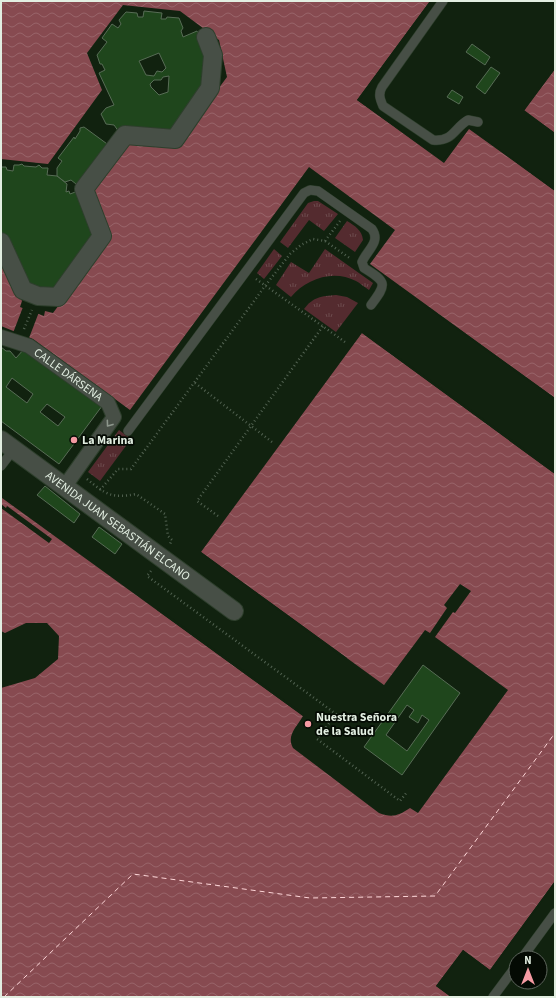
<svg xmlns="http://www.w3.org/2000/svg" width="556" height="998" font-family="'Source Sans 3',sans-serif">
  <style>
    .grass { fill: url(#grass-tufts) }
    .water { fill: url(#water-waves) }
    .pier { fill: #11220f }
    .lines { fill: none; stroke-linecap: round; stroke-linejoin: round }
    .ferry { stroke: #fed6d8; stroke-width: 1; stroke-dasharray: 5 4; stroke-linecap: butt }
    .building { fill: #1f461c; stroke: #576c55; fill-rule: evenodd }
    .service-casing { stroke: #2e3f2c; stroke-width: 10 }
    .pedestrian-casing { stroke: #2e3f2c; stroke-width: 16 }
    .minor-casing { stroke: #2e3f2c; stroke-width: 20 }
    .path { stroke: #526251; stroke-width: 2.5; stroke-dasharray: 1 3; stroke-linecap: butt }
    .service { stroke: #474f46; stroke-width: 9 }
    .pedestrian { stroke: #474f46; stroke-width: 14 }
    .minor { stroke: #474f46; stroke-width: 18 }
    .oneway { stroke: #8d978c }
    .poi-dot { fill: #f49aa2; stroke: #040a03; stroke-width: 1.5 }
    .labels { text-anchor: middle; stroke-width: 3.5; stroke-linejoin: round; paint-order: stroke }
    .street-label { font-size: 12px; fill: #e2eee1; stroke: #040a03 }
    .poi-label { font-size: 12px; font-weight: bold; fill: #e2eee1; stroke: #040a03; text-anchor: start }
  </style>
  <defs>
    <pattern id="grass-tufts" width="24" height="20" patternUnits="userSpaceOnUse"><rect width="24" height="20" fill="#542b2f"/><path d="M3 7l-1-3M5 7V3M7 7l1-3M15 17l-1-3M17 17v-4M19 17l1-3" fill="none" stroke="#6c4a4d"/></pattern>
    <pattern id="water-waves" width="16" height="10" patternUnits="userSpaceOnUse"><rect width="16" height="10" fill="#874a50"/><path d="M0 5q4-4 8 0t8 0" fill="none" stroke="#986469"/></pattern>
  </defs>
  <rect width="100%" height="100%" fill="#11220f"/>
  <g class="grass">
    <path d="M314,201h4l20,13 -14,17 -15,-11 -21,28 -8,-6 28,-39z"/>
    <path d="M347,221c8,5 15,9 16,19l-8,12 -20,-14z"/>
    <path d="M274,249l8,7 -18,23 -7,-6z"/>
    <path d="M325,249l48,34 -4,7c-5,-3 -9,-7 -13,-9 -23,-12 -50,-2 -65,16l-15,-12 15,-23 18,11z"/>
    <path d="M336,295l11,2 11,6 -22,29 -32,-23c9,-12 17,-13 32,-14z"/>
    <path d="M119,430l12,9 -31,42 -12,-9z"/>
  </g>
  <g class="water">
    <path d="M1,1h429l-73,99 87,62 25,-34 86,63v207l-185,-134 25,-34 -86,-63 -179,243 -97,-71 -32,-13v-72l21,47 -2,6 24,9 1,-5 8,2 56,-75 -21,-46 38,-50 49,5 52,-70 -8,-37 -39,-29 -57,-6 -36,48 15,37 -54,74 -47,-5z"/>
    <path d="M555,69v64l-31,-22z"/>
    <path d="M362,333l193,141v407l-65,89 -27,-20 -27,36 15,11h-450v-309l34,-10 23,-19 1,-23 -12,-13h-21l-21,10 -4,-2v-132l1,-1 301,218c-6,11 -17,19 -10,32l86,65c13,5 19,3 31,-5l8,5 90,-123 -73,-53 18,-25 2,1 16,-22 -11,-7 -16,21 3,3 -17,25 -5,-3 -41,55 -183,-133z"/>
  </g>
  <g class="pier">
    <path d="M430,1h2l-1,1 -71,98 83,60 24,-33h2l86,62v2l-86,-62 -25,34 -87,-63z"/>
    <path d="M553,67h2v2l-31,41 31,23v2l-33,-24z"/>
    <path d="M392,281l163,117v2l-164,-118z"/>
    <path d="M23,307l16,5 -10,26 -16,-5z"/>
    <path d="M363,331l192,140v3l-193,-141z"/>
    <path d="M1,504l5,4 1,-2 45,33 -3,4 -48,-35z"/>
    <path d="M201,552l146,106v1l-1,1 -146,-107z"/>
    <path d="M158,608l146,106 -1,2 -146,-106z"/>
    <path d="M555,881v3l-64,87h-2l-26,-18 -24,33 14,11h-2l-15,-11 27,-36 27,20z"/>
  </g>
  <g class="lines">
    <path class="ferry" d="M4,997l129,-123 177,24 125,-2 120,-163"/>
  </g>
  <g class="building">
    <path d="M144,11l18,2 -1,6h5l1,-2 12,1 4,10 -2,3 2,6 14,-6 14,32 -8,3 4,10 -6,9 4,10 -42,42 -44,-5 -5,-7 -8,-1 -5,-10 5,-6 8,-3 -15,-32 6,-3 -3,-6h-2l-3,-9 10,-13 -5,-4 10,-14 6,4 3,-4 -2,-4 7,-8 11,1 1,4h5zM159,53l7,15 -4,4 -5,-1 -3,5 -8,-1 -7,-14zM169,76l-1,16 -9,3 -8,-8 -1,-3 4,-4h7l2,-3z"/>
    <path d="M472,44l18,13 -5,8 -19,-13z"/>
    <path d="M491,67l9,6 -15,21 -9,-7z"/>
    <path d="M452,90l11,7 -4,7 -12,-7z"/>
    <path d="M84,127l30,22 -33,39 -10,-8 -6,2 -8,-6v-8l5,-7 -4,-3 16,-21 1,2 5,-8v-3z"/>
    <path d="M22,164l2,2 12,1 3,-2 3,3h6l-1,7 10,1 10,8 -1,8 3,-1 1,3 8,-3 21,42 -41,60 -33,-3 -24,-60v-63h5l1,3 6,1 1,-6h5z"/>
    <path d="M1,347l5,4h4l6,7 8,-9 78,57 -43,58 -58,-43zM12,378l21,16 -6,9 -21,-16zM47,404l18,13 -7,9 -18,-14z"/>
    <path d="M45,486l35,28 -6,9 -37,-28z"/>
    <path d="M99,527l23,17 -7,10 -23,-17z"/>
    <path d="M423,665l37,28 -58,82 -38,-28zM407,705l7,5 -5,7 9,6 4,-8 7,5 -22,31 -21,-16z"/>
  </g>
  <g class="lines">
    <g class="service-casing">
      <g id="service">
        <path d="M443,1l-61,86c-4,7 -2,12 1,19l50,34c20,2 21,-12 35,-20l10,2"/>
        <path d="M128,431l176,-238 6,-3 8,1 54,38c9,13 -5,21 -10,33l2,6c23,14 23,16 7,37"/>
        <path d="M1,466l13,-17"/>
        <path d="M522,958l33,-45"/>
        <path d="M493,997l23,-31"/>
      </g>
    </g>
    <g class="pedestrian-casing">
      <g id="pedestrian">
        <path id="s1" d="M1,337l28,9 79,57 6,14 -49,69"/>
      </g>
    </g>
    <g class="minor-casing">
      <g id="minor">
        <path d="M1,242l22,48 15,6 20,1 44,-61 -18,-47 41,-54 50,4 35,-51 3,-33 -7,-18"/>
        <path id="s2" d="M1,440l233,171"/>
      </g>
    </g>
    <g class="path">
      <path d="M325,241l15,-20"/>
      <path d="M256,279l89,63"/>
      <path d="M24,329l8,-19"/>
      <path d="M195,383l77,59"/>
      <path d="M87,479c18,15 25,20 49,15l29,20 3,22 4,4 -2,4"/>
      <path d="M100,490l18,-21h13l134,-183 25,-32 11,-9 12,-6 12,2 26,18"/>
      <path d="M218,516l-21,-15 126,-175"/>
      <path d="M151,571l-4,5 189,138 -19,25 83,62 7,-9"/>
      <path d="M417,997l2,-1"/>
    </g>
    <use href="#service" class="service"/>
    <use href="#pedestrian" class="pedestrian"/>
    <use href="#minor" class="minor"/>
  </g>
  <defs><path id="oneway-chevron" d="M-2-3.5L2.5 0L-2 3.5" fill="none" stroke-width="1.6" stroke-linecap="round" stroke-linejoin="round"/></defs>
  <use class="oneway" href="#oneway-chevron" transform="translate(109 424) rotate(126)"/>
  <g class="poi-dot">
    <circle cx="74" cy="440" r="4"/>
    <circle cx="308" cy="724" r="4"/>
  </g>
  <g class="labels">
    <g class="street-label">
      <text dy="4" stroke="none"><textPath href="#s1" startOffset="78">CALLE DÁRSENA</textPath></text>
      <text dy="4" stroke="none"><textPath href="#s2" startOffset="145">AVENIDA JUAN SEBASTIÁN ELCANO</textPath></text>
    </g>
    <g class="poi-label">
      <text x="82" y="444">La Marina</text>
      <text x="316" y="721">Nuestra Señora<tspan x="316" dy="14">de la Salud</tspan></text>
    </g>
  </g>
  <rect width="556" height="998" fill="none" stroke="#e2eee1" stroke-width="4"/>
  <g transform="translate(528 970)"><circle r="19" fill="#040a03" stroke="#5d655c"/>
  <path d="M0-3L7 15L0 10L-7 15Z" fill="#f49aa2"/>
  <text y="-6" font-size="11" font-weight="bold" text-anchor="middle" fill="#e2eee1">N</text>
  </g>
</svg>
